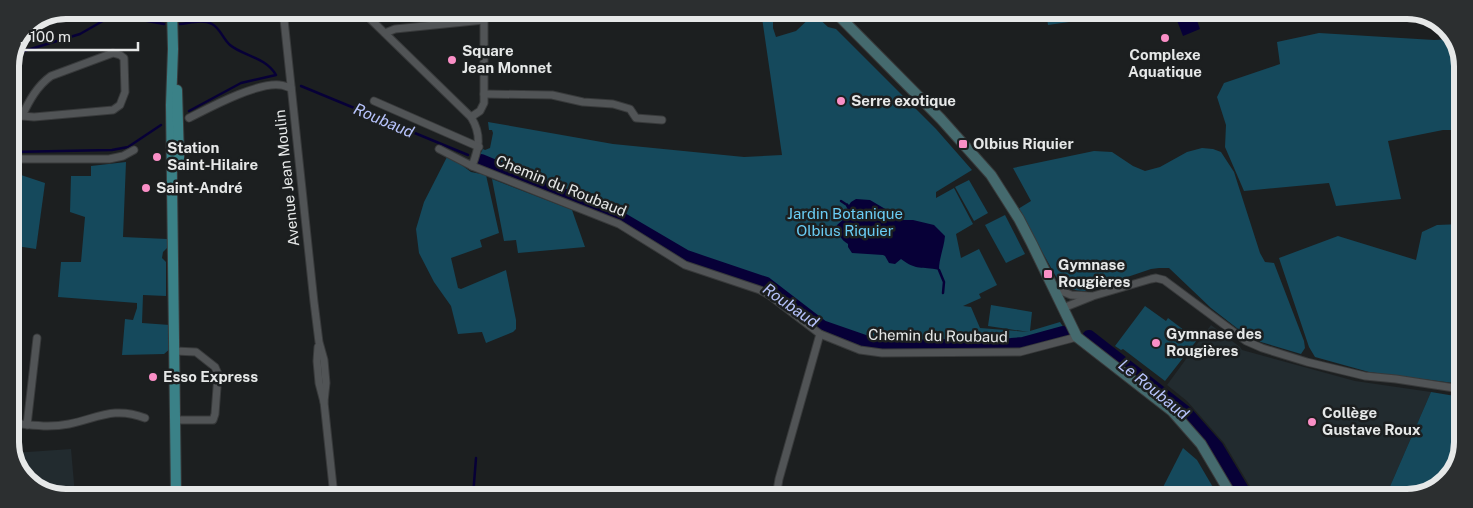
<svg xmlns="http://www.w3.org/2000/svg" width="1473" height="508" font-family="'Public Sans',sans-serif">
  <style>
    .built { fill: #222b2f }
    .green { fill: #15495c }
    .water { fill: #070037 }
    .lines { fill: none; stroke-linecap: round; stroke-linejoin: round }
    .stream { stroke: #070037; stroke-width: 2.5 }
    .river { stroke: #070037; stroke-width: 14 }
    .street-casing { stroke: #383a3b; stroke-width: 9 }
    .secondary-casing { stroke: #383a3b; stroke-width: 12 }
    .primary-casing { stroke: #383a3b; stroke-width: 12 }
    .street { stroke: #515456; stroke-width: 7 }
    .secondary { stroke: #456a6e; stroke-width: 10 }
    .primary { stroke: #3a8187; stroke-width: 10 }
    .poi-dot { fill: #fa8fc6; stroke: #1c1f20; stroke-width: 2 }
    .labels { text-anchor: middle; stroke-width: 5; stroke-linejoin: round; paint-order: stroke }
    .poi-label { font-size: 15px; font-weight: bold; fill: #e6e8e8; stroke: #1c1f20; text-anchor: start }
    .street-label { font-size: 15px; fill: #e6e8e8; stroke: #1c1f20 }
    .park-label { font-size: 15px; fill: #6acdf5; stroke: #1c1f20 }
    .water-label { font-size: 16px; font-style: italic; fill: #b7c3fc; stroke: #1c1f20 }
    .rim { fill: none; stroke: #e6e8e8; stroke-width: 6 }
  </style>
  <rect width="100%" height="100%" fill="#1c1f20"/>
  <g class="built">
    <path d="M1211,325l29,22 2,3 113,31 76,11 -46,106h-128l-33,-55 -37,-42 -20,-16z"/>
    <path d="M71,449l4,46h-27l-26,-19 -9,-23z"/>
  </g>
  <g class="green">
    <path d="M761,11h12v17l3,9 20,-6 18,-17 14,13 8,2 100,100 36,41 -36,22v6l18,-10 19,36 -17,10 5,24 18,-9 18,36 -18,9 2,4 -18,8 8,1 9,21 49,4 -41,-6 3,-21 41,7 -2,19 30,-9 4,6 -49,12 -136,1 -20,-6 -33,-12 -14,-9 -40,-31 -15,-8 -69,-22 -64,-39 -145,-58 4,-7 2,1 5,-2 3,-15 -1,-3h-3l-1,-8 125,22 131,13 38,-2z"/>
    <path d="M1046,12h21l2,10 -21,3z"/>
    <path d="M1319,33l115,7 20,-1 9,23 -1,68h-19l-55,11 13,58 -65,7 -7,-23 -85,8 -19,-44 1,-22 -9,-28 7,-14 56,-19 -3,-22z"/>
    <path d="M1202,148l11,1 8,3 13,20 26,81 5,9 9,1 30,78 1,7 -4,6 -40,-12 -19,-10 -31,-24 -42,-40h-10l-8,1 -65,22c-12,0 -20,-3 -28,-11l-40,-71 13,-8 -18,-33 81,-17 18,1 21,14 12,5 15,-4 27,-15z"/>
    <path d="M448,155l23,17 15,3 13,58 -19,7 2,7 -31,11 7,30 3,1 45,-19 10,50v9l-3,3 -27,11 -4,-11 -24,2 -7,-28 -17,-24 -15,-29 -3,-24 8,-27z"/>
    <path d="M126,162l-3,75 44,2v9l-4,4 -1,6 4,4v34l-23,-1 -1,28 28,2 1,23 -7,6 -42,1 3,-36 8,1 4,-12v-5l-79,-6 3,-35h20l4,-45 -15,-5 1,-36h20v-10z"/>
    <path d="M21,175l24,8 -9,66 -26,-4v-69z"/>
    <path d="M492,179l80,31 13,37 -67,6 -2,-13 -12,1z"/>
    <path d="M969,180l19,33 -14,8 -19,-34z"/>
    <path d="M1005,215l20,39 -19,9 -21,-38z"/>
    <path d="M1462,224l-1,160 -92,-12 -54,-15 -6,-10 -30,-89 59,-22 78,24 6,-28 15,-7z"/>
    <path d="M1145,306l21,15 2,-3 29,22 -32,41 -42,-32 -2,1 -6,-4z"/>
    <path d="M1431,392l30,5 -1,63 -19,27 -34,11h-22z"/>
    <path d="M1183,448l14,12 17,29 -4,9 -52,-1z"/>
  </g>
  <g class="water">
    <path d="M1190,12h4l6,17 -17,7 -7,-18z"/>
    <path d="M856,199l14,1 34,20h9l21,5 11,11c-1,12 -6,22 -6,34 -18,-4 -22,1 -38,-11l-6,5 -6,-1 -4,-7 -2,-1 -31,-2 -4,-6v-3c-7,-4 -11,-11 -11,-19l8,-7 3,-8 -2,-4 1,-3 2,2 2,-3z"/>
  </g>
  <g class="lines">
    <g class="stream">
      <path d="M180,24c10,-1 23,-5 32,0 8,4 11,15 18,21 13,11 36,12 46,30l-35,8 -52,28"/>
      <path d="M24,51l56,-17 28,-16 17,-1 39,7"/>
      <path d="M301,86l167,69"/>
      <path d="M10,152l102,-2 16,-3 33,-22"/>
      <path d="M841,201l6,4"/>
      <path d="M939,270l5,12 -1,11"/>
      <path d="M473,496l3,-38"/>
    </g>
    <g class="river">
      <path d="M481,161l142,59 63,37 80,27 56,43 49,17 12,3 128,-2 12,-1 40,-11"/>
      <path d="M1089,337l97,76 31,35 30,50"/>
    </g>
    <g class="street-casing">
      <g id="street">
        <path d="M283,10l31,292 5,40 5,18 2,23 -2,19"/>
        <path d="M362,11l109,106c11,18 8,31 1,49"/>
        <path d="M385,33l10,-4 89,-9"/>
        <path d="M21,39l10,-15"/>
        <path d="M484,94l68,1 31,7 30,2 17,5 6,9 26,2"/>
        <path d="M374,101l105,46"/>
        <path d="M10,110l12,6 12,1 79,-7 7,-5 5,-13 -1,-34 -4,-3 -7,-2 -62,23c-14,10 -22,25 -29,40"/>
        <path d="M471,117l9,-6 4,-8v-92"/>
        <path d="M189,118c20,-10 68,-36 91,-33 3,0 7,2 11,3"/>
        <path d="M439,149l33,17 147,58 66,41 75,25 9,5 51,39 40,16 22,3 138,-1 57,-15"/>
        <path d="M10,159h99l14,-3 11,-6"/>
        <path d="M1054,288l17,7 20,1"/>
        <path d="M1063,308l30,-12 58,-17 5,-1 8,2 82,61 16,7 45,14 58,14 31,3 65,10"/>
        <path d="M318,347l-1,14 2,22 5,19 10,94"/>
        <path d="M175,351l21,1 19,15 3,7 -3,40 -2,6h-37"/>
        <path d="M10,423c20,2 39,5 59,1 29,-6 45,-18 76,-6"/>
        <path d="M27,425l10,-87"/>
        <path d="M776,497l3,-18 41,-145"/>
      </g>
    </g>
    <g class="secondary-casing">
      <path id="secondary" d="M835,12l106,107 50,56 28,44 13,25 45,93 95,74 29,33 32,54"/>
    </g>
    <g class="primary-casing">
      <g id="primary">
        <path d="M172,10l1,39 -2,56 5,390"/>
        <path d="M177,90l2,68"/>
      </g>
    </g>
    <use href="#street" class="street"/>
    <use href="#secondary" class="secondary"/>
    <use href="#primary" class="primary"/>
  </g>
  <g class="poi-dot">
    <circle cx="1165" cy="38" r="5"/>
    <circle cx="452" cy="60" r="5"/>
    <circle cx="841" cy="101" r="5"/>
    <rect x="958" y="139" width="10" height="10" rx="2.5"/>
    <circle cx="157" cy="157" r="5"/>
    <circle cx="146" cy="188" r="5"/>
    <rect x="1043" y="269" width="10" height="10" rx="2.5"/>
    <circle cx="1156" cy="343" r="5"/>
    <circle cx="153" cy="377" r="5"/>
    <circle cx="1312" cy="422" r="5"/>
  </g>
  <g class="labels">
    <g class="poi-label">
      <text x="462" y="56">Square<tspan x="462" dy="17">Jean Monnet</tspan></text>
      <text x="1165" y="60" text-anchor="middle">Complexe<tspan x="1165" dy="17">Aquatique</tspan></text>
      <text x="851" y="106">Serre exotique</text>
      <text x="973" y="149">Olbius Riquier</text>
      <text x="167" y="153">Station<tspan x="167" dy="17">Saint-Hilaire</tspan></text>
      <text x="156" y="193">Saint-André</text>
      <text x="1058" y="270">Gymnase<tspan x="1058" dy="17">Rougières</tspan></text>
      <text x="1166" y="339">Gymnase des<tspan x="1166" dy="17">Rougières</tspan></text>
      <text x="163" y="382">Esso Express</text>
      <text x="1322" y="418">Collège<tspan x="1322" dy="17">Gustave Roux</tspan></text>
    </g>
    <g class="street-label">
      <text transform="translate(287 178) rotate(-96)" y="5">Avenue Jean Moulin</text>
      <text transform="translate(561 186) rotate(22)" y="5">Chemin du Roubaud</text>
      <text transform="translate(938 336) rotate(1)" y="5">Chemin du Roubaud</text>
    </g>
    <g class="park-label">
      <text x="845" y="219">Jardin Botanique<tspan x="845" dy="17">Olbius Riquier</tspan></text>
    </g>
    <g class="water-label">
      <text transform="translate(384 120) rotate(23)" y="6">Roubaud</text>
      <text transform="translate(791 305) rotate(35)" y="6">Roubaud</text>
      <text transform="translate(1154 389) rotate(39)" y="6">Le Roubaud</text>
    </g>
  </g>
  <path d="M0 0H1473V508H0ZM66 19H1407A47 47 0 0 1 1454 66V442A47 47 0 0 1 1407 489H66A47 47 0 0 1 19 442V66A47 47 0 0 1 66 19Z" fill="#2c2f30" fill-rule="evenodd"/>
  <path class="rim" d="M66 19H1407A47 47 0 0 1 1454 66V442A47 47 0 0 1 1407 489H66A47 47 0 0 1 19 442V66A47 47 0 0 1 66 19Z"/>
  <path d="M22 42v8h116v-8" fill="none" stroke="#e6e8e8" stroke-width="2.5"/>
  <text x="30" y="42" font-size="15" fill="#e6e8e8" stroke="#1c1f20" stroke-width="4" paint-order="stroke">100 m</text>
</svg>
